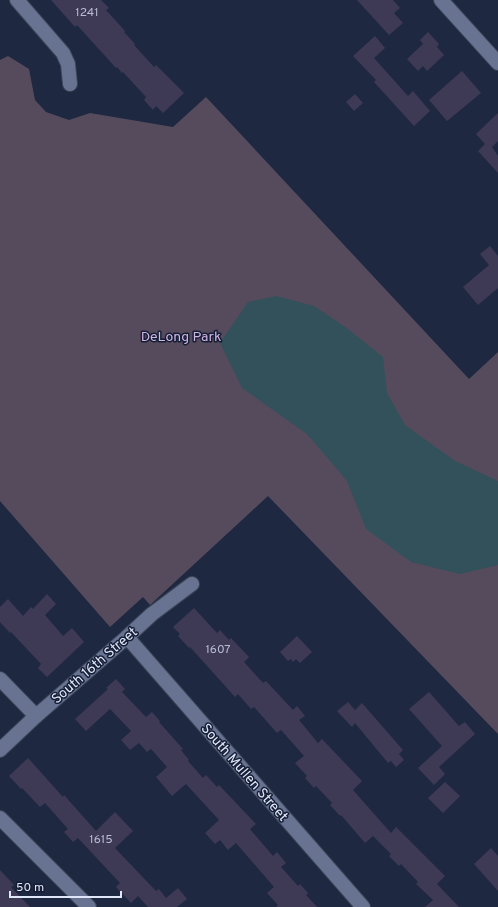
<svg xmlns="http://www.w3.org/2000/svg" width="498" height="907" font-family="Overpass,sans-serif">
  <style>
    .green { fill: #564b5d }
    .water { fill: #32515b }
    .building { fill: #3e3a56 }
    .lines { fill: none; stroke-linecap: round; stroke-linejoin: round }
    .minor-casing { stroke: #3c4458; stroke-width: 16 }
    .minor { stroke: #677390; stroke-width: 14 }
    .labels { text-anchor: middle; stroke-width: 3; stroke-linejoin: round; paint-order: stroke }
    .number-label { font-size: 12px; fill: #b8bcd0 }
    .park-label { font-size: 14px; fill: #d1b5e2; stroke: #151e36 }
    .street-label { font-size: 14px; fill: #e0e7f8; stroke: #151e36 }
  </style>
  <rect width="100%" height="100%" fill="#1e2840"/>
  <path class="green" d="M8,56l21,13 6,31 11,12 23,8 21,-7 83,14 33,-30 263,282 29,-27v382l-230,-238 -118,109 -7,-8 -33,30 -110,-126v-441z"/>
  <path class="water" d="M276,296l38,10 34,23 35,28 4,36 18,32 50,36 43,20v84l-38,9 -49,-12 -45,-33 -19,-48 -40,-47 -65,-46 -22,-45 28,-41z"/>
  <g class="building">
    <path d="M51,0h50l8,8 -3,2 19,21 -1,1 11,12 -1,1 20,22 2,-2 28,28 -21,20 -7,-7 -3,4 -9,-10 2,-3 -23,-25 -1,1 -5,-6 -1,1 -39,-43 -2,2z"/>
    <path d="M357,0h36l7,8 -6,5 9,10 -14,12z"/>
    <path d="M428,32l11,12 -2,3 7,8 -17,16 -4,-5 -5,5 -11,-12 16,-15 -3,-4z"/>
    <path d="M375,36l10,12 -11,10 34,38 5,-5 17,20 -16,15 -40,-44 2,-2 -23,-24z"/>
    <path d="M462,71l19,22 -34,28 -18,-21z"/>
    <path d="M355,94l8,9 -9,8 -8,-9z"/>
    <path d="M498,113v28l-6,6 6,9v17l-20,-22 7,-7 -9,-10z"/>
    <path d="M490,246l8,10v32l-20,17 -15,-18 26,-22 -9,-11z"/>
    <path d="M47,594l9,10 -11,11 18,21 9,-8 12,14 -37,35 -9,-9 3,-4 -30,-32 -1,1 -10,-11v-15l8,-8 15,17 8,-9 2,2z"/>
    <path d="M194,608l23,25 3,-3 9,10 2,-2 18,19 -5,5 19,21 3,-2 27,29 4,-4 8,10 -6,4 19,23 4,-4 40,42 -9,9 38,43 5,-6 49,49 -8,8 22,23h-34l8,-7 -17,-16 2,-2 -17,-18 -2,2 -10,-10 2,-2 -18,-18 -8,7 -24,-28 -1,1 -10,-11 2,-2 -16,-17 -2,2 -9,-10 2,-2 -12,-13 9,-7 -23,-26 -4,3 -23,-26 -3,2 -13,-15 -3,3 -45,-50 -1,1 -11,-12 2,-2 -7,-7z"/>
    <path d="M297,636l15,16 -12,11 -4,-4 -3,3 -2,-3 -3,2 -8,-9z"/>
    <path d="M116,679l9,10 -3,3 24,25 6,-5 8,9 -1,1 24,27 -2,1 8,10 -1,1 15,17 3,-3 11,12 2,-2 37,39 -6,5 23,27 4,-4 9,11 -5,4 17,19 2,-2 8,9 -2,2 11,12h-41l2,-2 -11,-12 7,-6 -38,-44 -8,7 -8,-10 -5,4 -10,-11 14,-13 -33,-36 -14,12 -16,-19 11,-10 -16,-18 -4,3 -8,-9 -9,7 -9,-10 10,-9 -21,-22 -24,22 -11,-12 33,-30 -2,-1z"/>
    <path d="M429,692l30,34 6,-4 10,12 -36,33 6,7 -11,11 -16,-17 24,-22 -33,-37z"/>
    <path d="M348,702l7,8 7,-7 41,47 -4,4 5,6 -8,7 -5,-6 -3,2 -33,-40 -3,4 -15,-16z"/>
    <path d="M28,758l35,39 1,-2 32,36 19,-19 18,19 -18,17 41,43 3,-2 7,9 12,-10 9,11 -10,8h-29l-10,-11 -7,7 -15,-16 4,-4 -42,-45 -5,4 -9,-10 4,-3 -23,-26 -5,4 -18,-19 -1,1 -12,-13z"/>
    <path d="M445,782l15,14 -17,17 -15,-15z"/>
    <path d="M491,848l7,8v35l-24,-27z"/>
    <path d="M0,870l14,15 -3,2 19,20h-30z"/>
  </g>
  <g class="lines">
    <g class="minor-casing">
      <g id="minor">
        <path d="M17,0l46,53 5,11 2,20"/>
        <path d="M441,0l57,63"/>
        <path d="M127,637l236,270"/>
        <path d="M0,679l36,37"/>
        <path d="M0,750l36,-34 91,-79 25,-23 40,-30"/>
        <path d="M0,818l89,89"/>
      </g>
    </g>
    <use href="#minor" class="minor"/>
  </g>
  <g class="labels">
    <g class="number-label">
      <text x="87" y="16">1241</text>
      <text x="218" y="653">1607</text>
      <text x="101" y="843">1615</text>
    </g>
    <g class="park-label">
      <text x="181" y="341">DeLong Park</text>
    </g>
    <g class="street-label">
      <text transform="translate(94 665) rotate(-41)" y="5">South 16th Street</text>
      <text transform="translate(245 772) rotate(49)" y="5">South Mullen Street</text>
    </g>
  </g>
  <path d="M10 891v6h111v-6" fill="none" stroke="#e0e7f8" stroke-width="2"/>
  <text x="16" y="891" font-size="12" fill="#e0e7f8" stroke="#151e36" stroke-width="3" paint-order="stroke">50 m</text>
</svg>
